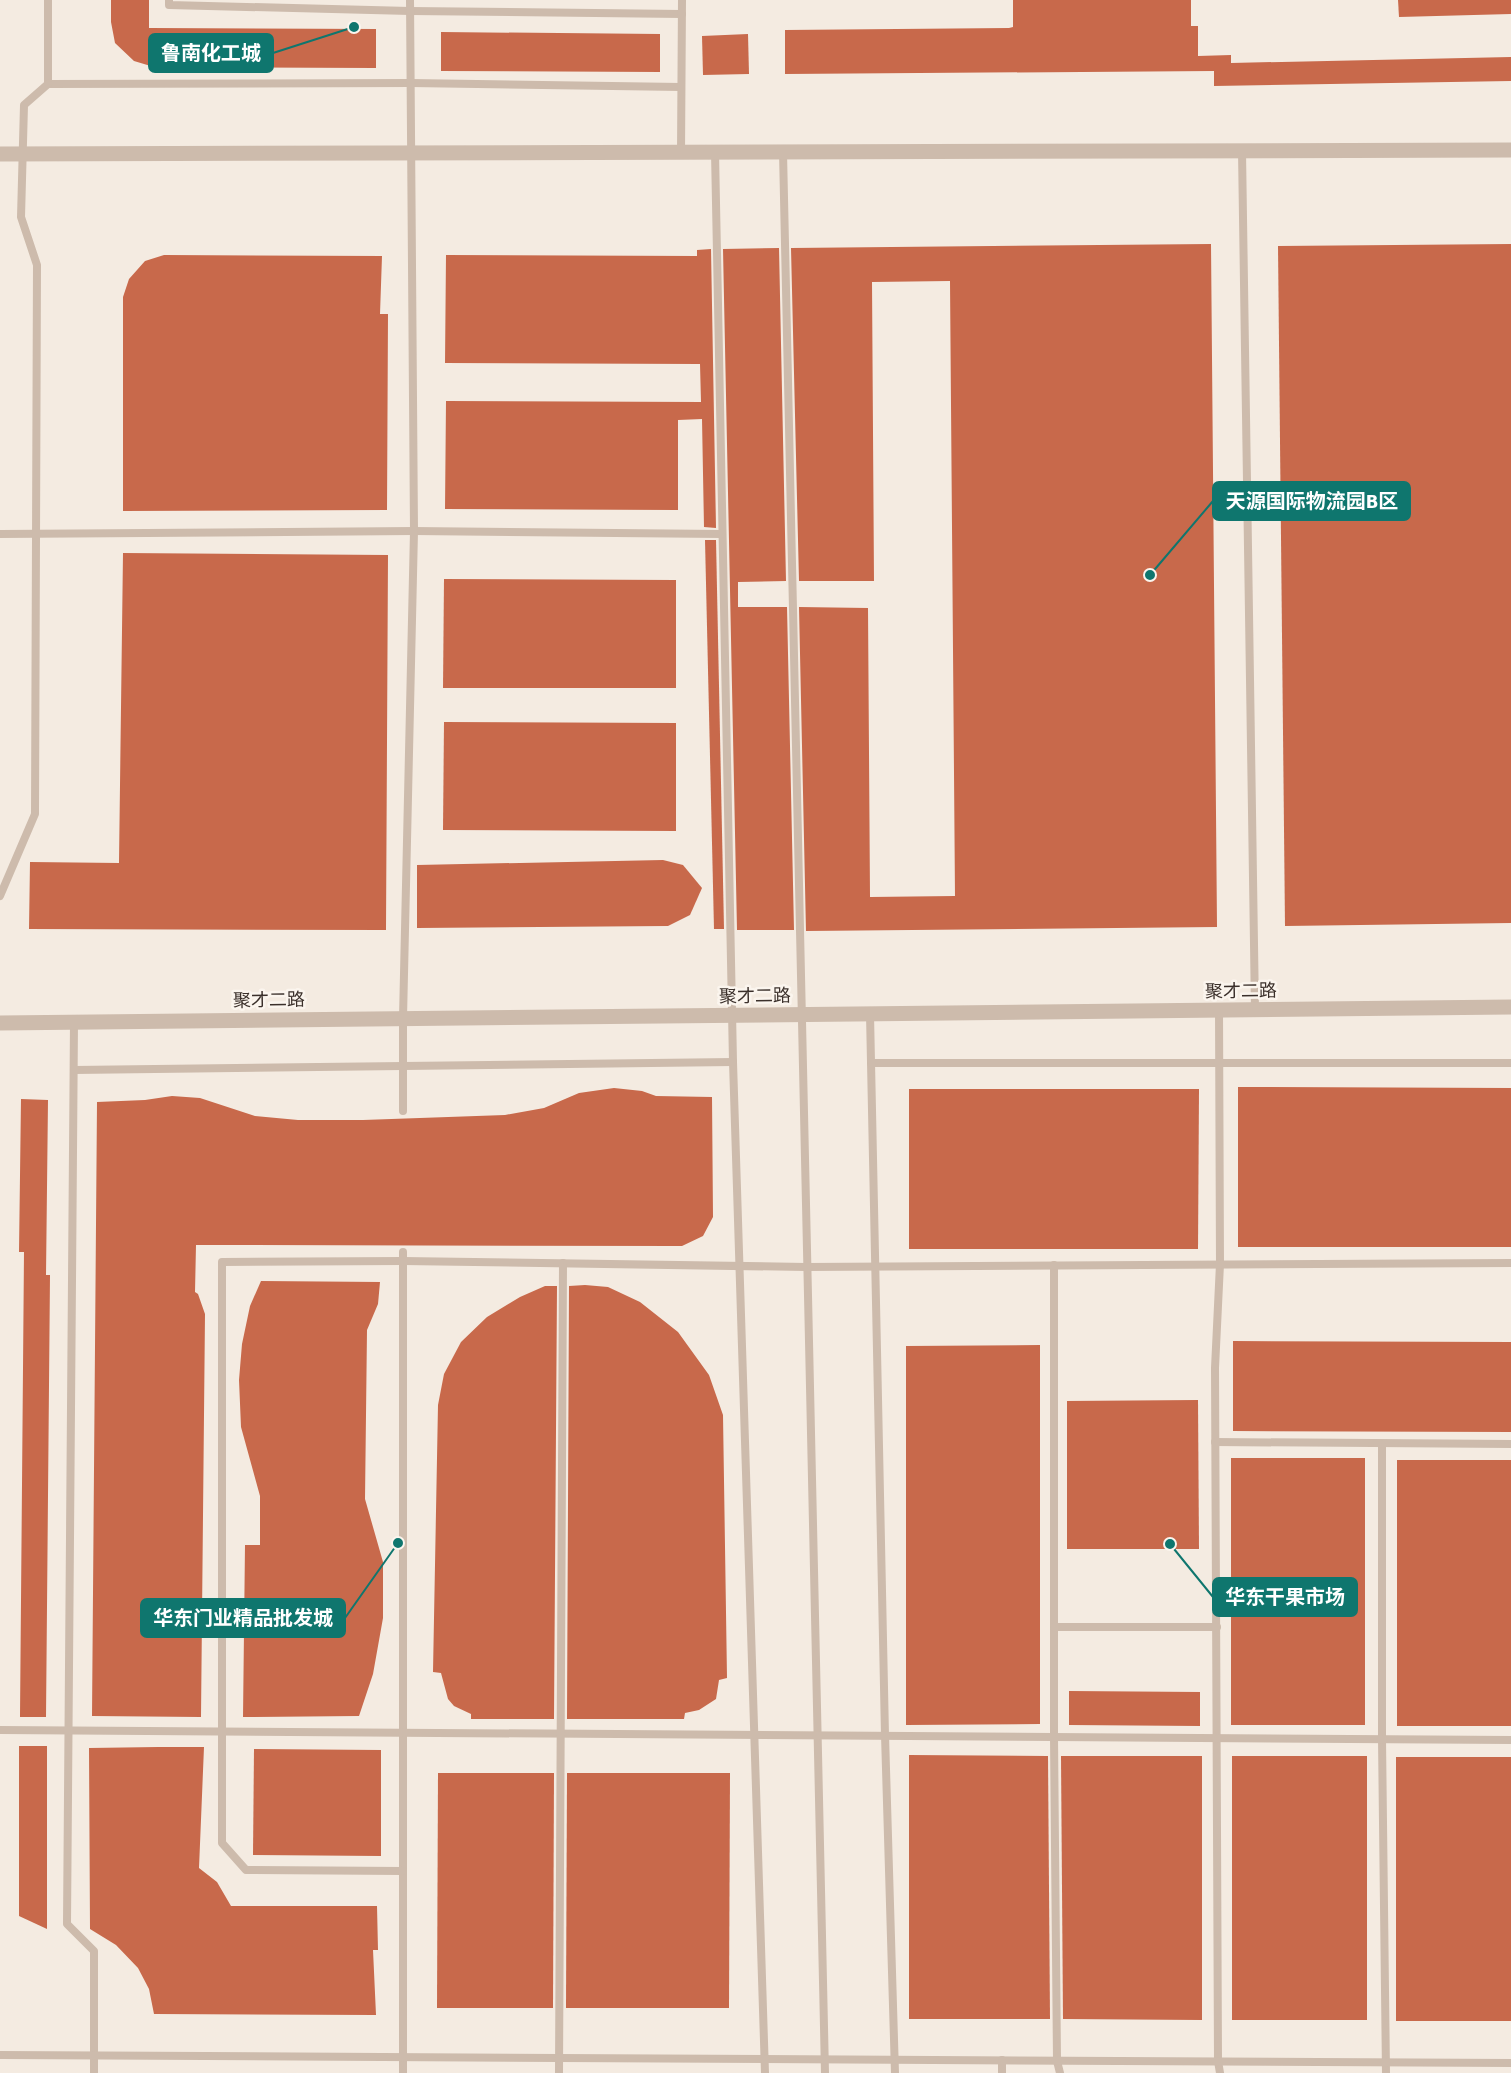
<svg xmlns="http://www.w3.org/2000/svg" width="1511" height="2073" font-family="Signika,'Noto Sans SC',sans-serif">
  <style>
    .building { fill: #c8694b }
    .lines { fill: none; stroke-linecap: round; stroke-linejoin: round }
    .service { stroke: #cdbbac; stroke-width: 8 }
    .tertiary { stroke: #cdbbac; stroke-width: 15 }
    .labels { text-anchor: middle; stroke-width: 5; stroke-linejoin: round; paint-order: stroke }
    .street-label { font-size: 18px; fill: #3b302b; stroke: #fbf5ee }
    .leader { fill: none; stroke: #0f766e; stroke-width: 2 }
    .callout-dot { fill: #0f766e; stroke: #fbf5ee; stroke-width: 2 }
    .callout { fill: #0f766e; stroke: #0f766e; stroke-width: 2 }
    .callout-label { font-size: 20px; text-anchor: middle; font-weight: bold; fill: #fff }
  </style>
  <rect width="100%" height="100%" fill="#f4ebe1"/>
  <g class="building">
    <path d="M111,0h38v28l227,1v39l-222,-1 -20,-6 -19,-18 -4,-21z"/>
    <path d="M1013,0h178v26h7v30l33,-1v8l280,-6v24l-297,5v-15l-429,3v-44l224,-2 4,-1z"/>
    <path d="M1398,0h113v14l-112,3z"/>
    <path d="M441,32l219,2v38l-219,-1z"/>
    <path d="M748,34l1,40 -46,1 -1,-39z"/>
    <path d="M1211,244l6,683 -411,4 -7,-324 69,1 2,289 85,-1 -5,-615 -78,1 2,299h-75l-8,-333z"/>
    <path d="M1511,244v679l-226,3 -7,-680z"/>
    <path d="M779,248l7,333 -48,1v25h49l7,323h-57l-14,-681z"/>
    <path d="M711,249l5,279 -12,-1 -2,-108 -24,1v90l-233,-1 1,-108 255,1 -1,-38 -255,-1 1,-108 251,1v-6z"/>
    <path d="M164,255l218,1 -2,58h8l-1,196 -264,1v-214l6,-18 16,-18z"/>
    <path d="M705,540h11l8,389h-10z"/>
    <path d="M123,553l265,2 -2,375 -357,-1 1,-67 89,1z"/>
    <path d="M444,579l232,1v108h-233z"/>
    <path d="M444,722l232,1v108l-233,-1z"/>
    <path d="M663,860l20,5 19,23 -12,27 -22,11 -251,2v-63z"/>
    <path d="M1238,1087l273,1v159h-273z"/>
    <path d="M614,1088l28,3 14,5 56,1 1,120 -10,19 -21,10 -486,-1 -1,47 3,2 7,20 -4,403 -109,-1 5,-614 48,-2 27,-4 28,2 55,18 43,4h65l142,-5 39,-7 35,-15z"/>
    <path d="M909,1089h290l-1,160h-289z"/>
    <path d="M21,1099l27,1 -2,175h4l-4,442h-26l4,-465h-5z"/>
    <path d="M261,1281l119,1 -2,22 -11,26 -2,169 18,63v56l-10,56 -14,42 -116,1 2,-172h15v-49l-19,-69 -2,-47 3,-36 8,-38z"/>
    <path d="M585,1285l23,2 32,15 38,30 31,43 14,40 4,263 -8,2 -3,19 -17,11 -14,3 -1,6h-117l2,-433z"/>
    <path d="M545,1286h12l-3,433h-83v-5l-17,-8 -6,-7 -7,-26 -8,-1 5,-267 6,-31 17,-32 26,-25 33,-20z"/>
    <path d="M1233,1341l278,1v90l-278,-1z"/>
    <path d="M1040,1345v379l-134,1v-379z"/>
    <path d="M1198,1400l1,149h-132v-148z"/>
    <rect x="1231" y="1458" width="134" height="267"/>
    <rect x="1397" y="1460" width="114" height="266"/>
    <path d="M1069,1691l131,1v34l-131,-1z"/>
    <path d="M19,1746h28v183l-28,-13z"/>
    <path d="M158,1747h46l-5,121 18,14 14,24h146l1,44h-5l3,65 -222,-1 -5,-25 -11,-21 -22,-23 -26,-16 -1,-181z"/>
    <path d="M254,1749l127,1v106l-128,-1z"/>
    <path d="M909,1755l139,1 2,263h-141z"/>
    <path d="M1061,1756h141v264l-139,-1z"/>
    <rect x="1232" y="1756" width="135" height="264"/>
    <rect x="1396" y="1757" width="115" height="264"/>
    <path d="M438,1773h116l-1,235h-116z"/>
    <path d="M567,1773h163l-1,235h-163z"/>
  </g>
  <g class="lines">
    <g class="service">
      <path d="M48,0v84l363,-1 270,4"/>
      <path d="M169,0v5l241,6 272,3"/>
      <path d="M1242,151l13,859"/>
      <path d="M715,152l18,910 32,1011"/>
      <path d="M783,152l42,1921"/>
      <path d="M681,153l1,-153"/>
      <path d="M0,534l414,-3 308,3"/>
      <path d="M0,896l35,-82 2,-549 -16,-48 3,-112 24,-21"/>
      <path d="M1219,1010l1,254 -5,104 3,693 2,12"/>
      <path d="M870,1014l15,721 10,338"/>
      <path d="M74,1022l-7,902 27,27v122"/>
      <path d="M871,1063h640"/>
      <path d="M74,1070l659,-8"/>
      <path d="M403,1111v-93l11,-487 -4,-531"/>
      <path d="M403,1252v821"/>
      <path d="M1054,1265v472l3,324 3,12"/>
      <path d="M1215,1442l296,2"/>
      <path d="M1382,1444v295l4,334"/>
      <path d="M1054,1627h163"/>
      <path d="M0,1730l1511,10"/>
      <path d="M403,1871l-157,-1 -24,-27v-581l181,-1 403,6 705,-4"/>
      <path d="M0,2055l1511,8"/>
      <path d="M1002,2060v13"/>
      <path d="M559,2073l4,-810"/>
    </g>
    <g class="tertiary">
      <path d="M0,154l1511,-4"/>
      <path d="M0,1023l1511,-16"/>
    </g>
  </g>
  <g class="labels">
    <g class="street-label">
      <text transform="translate(1241 991) rotate(-1)" y="6">聚才二路</text>
      <text transform="translate(755 996) rotate(-1)" y="6">聚才二路</text>
      <text transform="translate(269 1000) rotate(-1)" y="6">聚才二路</text>
    </g>
  </g>
  <path class="leader" d="M354 27L273 53M1150 575L1213 501M1170 1544L1213 1597M398 1543L345 1618"/>
  <g class="callout-dot">
    <circle cx="354" cy="27" r="6"/>
    <circle cx="1150" cy="575" r="6"/>
    <circle cx="1170" cy="1544" r="6"/>
    <circle cx="398" cy="1543" r="6"/>
  </g>
  <g class="callout">
    <rect x="149" y="34" width="124" height="38" rx="6"/>
    <rect x="1213" y="482" width="197" height="38" rx="6"/>
    <rect x="1213" y="1578" width="144" height="38" rx="6"/>
    <rect x="141" y="1599" width="204" height="38" rx="6"/>
  </g>
  <g class="callout-label">
    <text x="211" y="60">鲁南化工城</text>
    <text x="1312" y="508">天源国际物流园B区</text>
    <text x="1285" y="1604">华东干果市场</text>
    <text x="243" y="1625">华东门业精品批发城</text>
  </g>
</svg>
